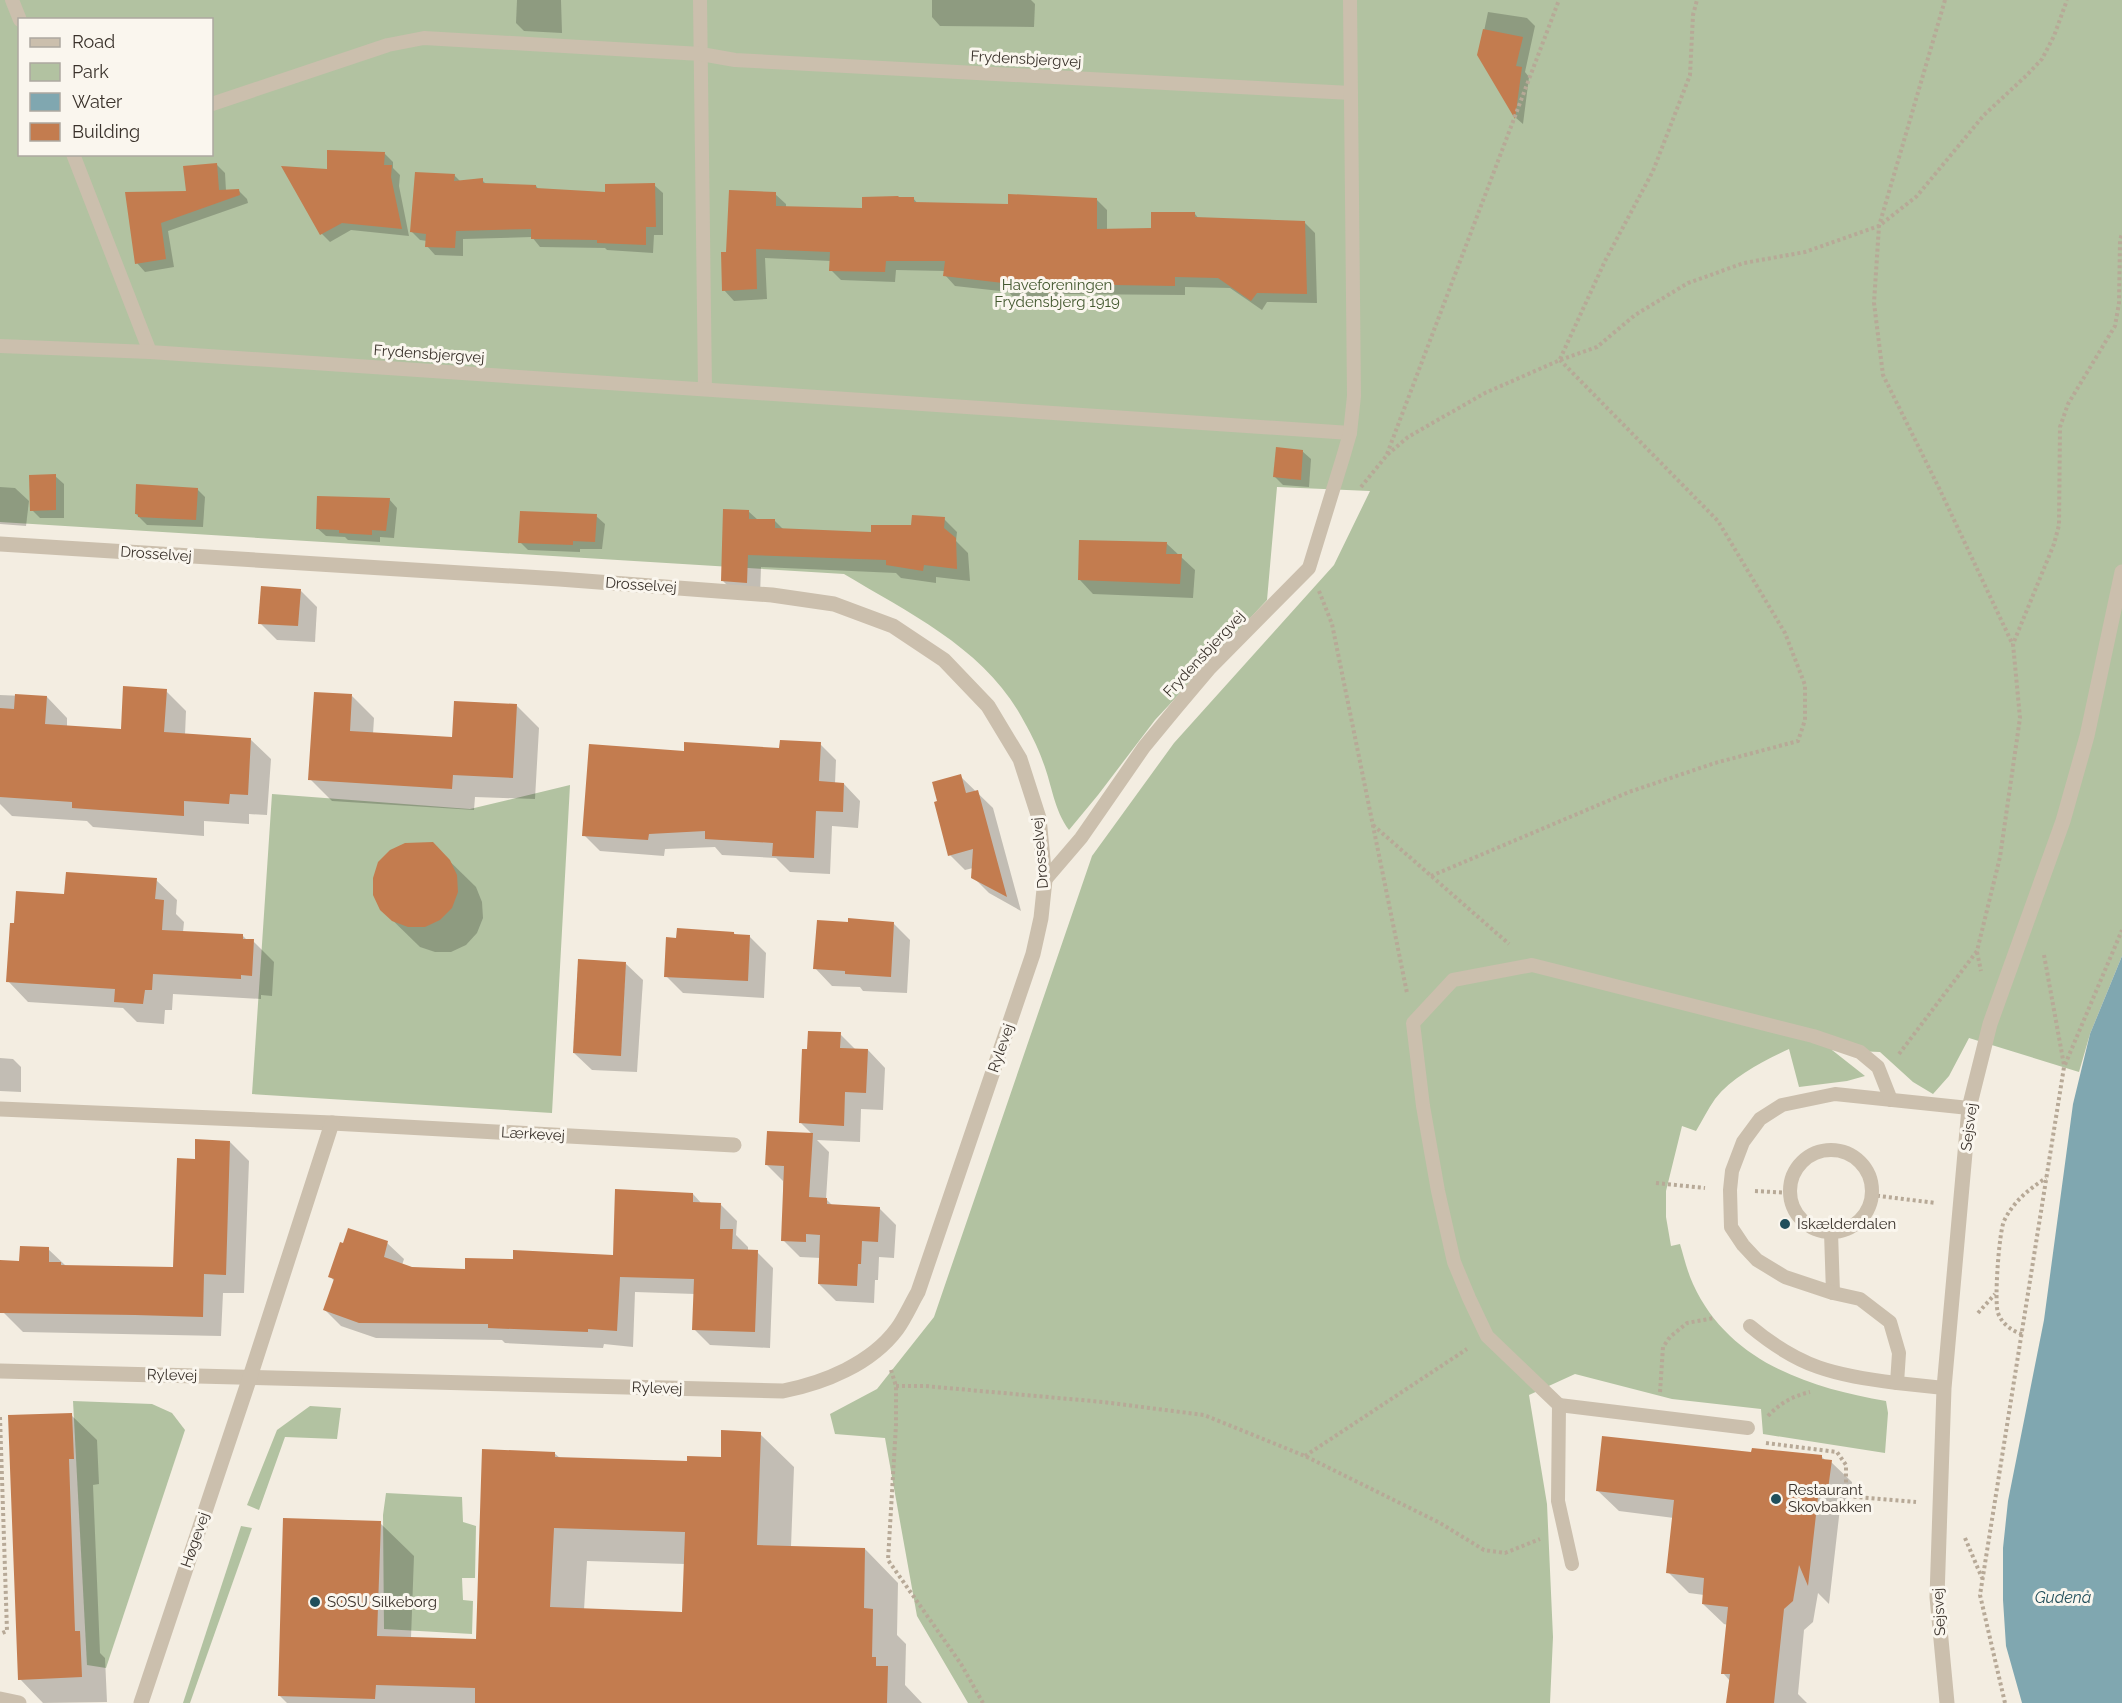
<svg xmlns="http://www.w3.org/2000/svg" width="2122" height="1703" font-family="Raleway,sans-serif">
  <style>
    .green { fill: #b2c2a1; fill-rule: evenodd }
    .water { fill: #80a7b0 }
    .shadow { fill: #0003; fill-rule: evenodd }
    .building { fill: #c37c4f; fill-rule: evenodd }
    .lines { fill: none; stroke-linecap: round; stroke-linejoin: round }
    .path { stroke: #b7a997; stroke-width: 4; stroke-dasharray: 3 3; stroke-linecap: butt }
    .service { stroke: #cbbfad; stroke-width: 14 }
    .minor { stroke: #cbbfad; stroke-width: 15 }
    .tertiary { stroke: #cbbfad; stroke-width: 15 }
    .poi-dot { fill: #214f5b; stroke: #faf6ee; stroke-width: 2 }
    .labels { text-anchor: middle; stroke-width: 6; stroke-linejoin: round; paint-order: stroke }
    .street-label { font-size: 15px; fill: #3a322b; stroke: #faf6ee }
    .park-label { font-size: 15px; fill: #43582f; stroke: #faf6ee }
    .poi-label { font-size: 15px; fill: #3a322b; stroke: #faf6ee; text-anchor: start }
    .water-label { font-size: 16px; font-style: italic; fill: #214f5b; stroke: #faf6ee }
  </style>
  <rect width="100%" height="100%" fill="#f3ede1"/>
  <g class="green">
    <path d="M0,0h2122v956l-32,78 -11,38 -110,-34 -20,38 -16,18 -20,-12 -33,-30 -48,-2 33,26 -18,5 -48,6 -10,-38c-25,12 -56,27 -74,50 -7,10 -13,22 -19,32l-14,-5 -16,65v26l5,29 9,-2c4,13 7,27 13,40 35,77 115,104 193,117l2,12 -3,40 -122,-19 -2,-25 -89,-10 -97,-25 -46,21 18,109 6,133 -3,66h-582l-51,-87 -32,-178 -50,-4 -5,-20 47,-25 57,-72 158,-461 82,-113 160,-178 36,-74 -93,-4 -10,113 -112,120 -57,75 -29,35c-15,-20 -17,-45 -26,-68 -5,-15 -14,-32 -22,-46 -38,-68 -112,-103 -177,-142l-844,-52zM20,20h192v134h-192z"/>
    <path d="M570,785l-18,328 -300,-19 20,-300 198,15z"/>
    <path d="M73,1401l79,3 20,9 13,17 -79,238 -19,-3z"/>
    <path d="M310,1406l31,2 -4,31 -52,-2 -26,73 -12,-5 30,-75z"/>
    <path d="M386,1493l76,4 1,25 13,4 -1,52h-13l1,22 10,1 -1,33 -88,-5 -1,-114z"/>
    <path d="M241,1526l11,2 -62,175h-7z"/>
  </g>
  <path class="water" d="M2122,956v747h-100l-16,-57 -3,-46v-52l5,-47 36,-181 29,-216 17,-70z"/>
  <g class="shadow">
    <path d="M517,0h44l1,33 -38,-2 -8,-8z"/>
    <path d="M932,0h99l4,4 -1,23 -94,-1 -8,-9z"/>
    <path d="M1488,12l39,6 8,8 -10,46 4,5 -6,47 -7,-6 -37,-63z"/>
    <path d="M385,154l8,8v6l7,7 -1,11 10,50 -58,-6 -21,12 -8,-8 -39,-66 46,3z"/>
    <path d="M217,165l8,8 1,18h13l8,8 1,4 -80,28 6,36 -29,5 -8,-9 -10,-70 60,-1z"/>
    <path d="M454,175l7,7 21,-2 5,5 49,1 3,4 67,3 48,-8 9,8v42h-9l-1,18 -46,-3 -2,-2 -65,-1 -8,-10 -69,2v17l-28,-1 -8,-9v-5l-7,-1 -8,-8z"/>
    <path d="M775,194l11,10v4l78,2 49,-12 5,6 91,2 87,-7 11,11v21l45,-1 43,-16 4,5 105,3 11,11 2,70 -50,-1 -5,8 -32,-22 -45,-1v8l-121,-1v9l-50,-5 -5,-6 -54,-6 -10,-11v-4l-49,-1 -1,12 -54,-2 -10,-10v-9l-66,-3 2,41 -33,2 -10,-11 3,-36z"/>
    <path d="M1302,451l9,8 -2,28 -26,-2 -8,-8z"/>
    <path d="M55,476l9,8v34h-24l-8,-8z"/>
    <path d="M0,487l15,1 14,13 -3,25 -26,-2z"/>
    <path d="M197,489l8,8 -2,30 -56,-2 -11,-11z"/>
    <path d="M389,499l8,9 -3,30 -14,-1v5l-32,-2 -3,-3 -19,-1 -9,-8z"/>
    <path d="M748,511l10,9 17,1 9,9 88,4 72,-15 13,13 -1,9 12,12 2,28 -34,-4v6l-35,-5 -5,-5 -135,-6 -1,29 -24,-2 -13,-13z"/>
    <path d="M596,516l9,8 -3,25h-22v3l-52,-2 -8,-8z"/>
    <path d="M1166,543l29,27 -2,28 -100,-4 -14,-15z"/>
    <path d="M300,590l17,17 -2,35 -38,-2 -17,-17z"/>
    <path d="M166,691l20,20 -1,24 65,4 21,20 -4,56 -18,-1v10l-45,-3v15l-111,-9 -6,-6 -75,-5 -12,-12v-109l47,2 20,21v9l55,4z"/>
    <path d="M352,696l22,22 -1,16 80,5 64,-33 22,22 -4,71 -60,-2 -1,13 -142,-9 -22,-22z"/>
    <path d="M820,744l16,16 -1,24h9l16,17 -2,27 -26,-2 -2,48 -40,-2 -14,-14 -54,-3 -7,-8 -50,2 -1,7 -64,-5 -16,-16 101,-82 96,-3z"/>
    <path d="M960,776l33,32 28,103 -32,-18 -16,-16v-9l-8,2 -15,-15 -11,-53z"/>
    <path d="M432,844l44,43 6,15 1,16 -6,15 -11,12 -15,7h-16l-15,-5 -39,-38z"/>
    <path d="M156,880l21,20 -1,14 8,8 -1,10 59,3 5,5 6,1 21,21 -2,34 -11,-1v4l-88,-5 -1,16h-7l-1,14 -27,-2 -14,-14 -95,-6 -20,-21 58,-85z"/>
    <path d="M893,923l17,17 -3,53 -44,-2 -3,-4 -28,-1 -17,-18z"/>
    <path d="M734,933l2,3h13l17,17 -2,45 -81,-5 -17,-17z"/>
    <path d="M625,963l18,17 -6,92 -45,-2 -18,-17z"/>
    <path d="M840,1034l16,16h12l17,18 -2,42 -22,-1 -1,33 -43,-2 12,12 -3,47 7,7 46,2 17,17 -2,33 -15,-1 -1,23h-3l-1,23 -38,-2 -17,-17 2,-26 -21,-1 -17,-17v-59l-17,-17 47,-29 -12,-12 8,-73z"/>
    <path d="M0,1058l13,1 8,8v25l-21,-1z"/>
    <path d="M230,1142l19,19 -5,132h-21l-2,43 -198,-4 -19,-19 17,-50 27,-14 18,17 109,3z"/>
    <path d="M693,1194l9,10 19,1 16,16 -1,14 12,12v5h9l16,16 -3,80 -60,-3 -16,-16 1,-35 -60,-2 -2,55 -29,-3 -1,4 -98,-5 -3,-3 -126,-2 -35,-12 -16,-16 9,-29 -4,-5 57,-33 17,16 -2,6 10,4 54,1 48,-9 100,-5z"/>
    <path d="M71,1415l26,25 2,44 -6,1 7,168 5,5 2,44 -64,1 -23,-24z"/>
    <path d="M760,1434l34,33 -3,80 74,2 33,34 -1,52 9,9 -1,41 17,18h-635l-7,-7 100,-173 34,33 -3,82 67,2 76,-187 6,5 128,4 34,-4zM587,1561l98,3 -1,49 -100,-3z"/>
    <path d="M1752,1454l70,3 4,4 5,1 21,20 -3,27 -9,-1 -11,96 -11,-11 -5,29 -9,8 -6,64 9,9h-79l2,-22 -7,-8 5,-48 -4,-1 -21,-20 1,-9 -15,-2 -21,-21 6,-54 -55,-7 -21,-20z"/>
  </g>
  <g class="building">
    <path d="M1483,29l40,8 -7,29 6,1 -7,52 -38,-64z"/>
    <path d="M327,150l58,2 -1,13h8l-1,12 11,52 -60,-6 -22,12 -39,-69 46,3z"/>
    <path d="M217,163l2,27 20,-1 1,6 -79,28 5,36 -31,5 -10,-72 61,-1 -3,-25z"/>
    <path d="M415,172l40,2 -1,7 29,-3v5l53,2v3l69,4v-8l50,-1 1,44h-10v18l-49,-2v-3l-66,-1v-10l-75,2 -1,17 -30,-1 1,-13 -16,-2z"/>
    <path d="M729,190l47,2v14l86,2v-11l36,-1 1,1h15v5l94,2v-10l89,4v31l54,-1v-16h44v5l110,4 2,73 -50,-1 -6,8 -33,-23 -43,-1v9l-121,-2v9l-52,-5 1,-5 -60,-7 2,-15h-59l-1,11 -56,-1 1,-19 -74,-3 1,40 -35,2 -1,-39h5z"/>
    <path d="M1276,447l27,3 -2,30 -28,-3z"/>
    <path d="M56,474v36l-26,1 -1,-36z"/>
    <path d="M136,484l62,4 -2,32 -58,-3v-3h-3z"/>
    <path d="M317,496l73,2 -4,33 -14,-1v5l-33,-2v-3l-23,-1z"/>
    <path d="M723,509l26,1v9h26v9l96,4v-7h40l1,-10 33,2 -1,11 12,10 1,31 -33,-4 -1,6 -37,-6v-5l-138,-5 -1,28 -26,-2z"/>
    <path d="M520,511l77,3 -2,28 -22,-1v4l-55,-2z"/>
    <path d="M1079,540l88,2 -1,12h16l-2,30 -102,-4z"/>
    <path d="M261,586l40,3 -3,37 -40,-2z"/>
    <path d="M123,686l44,3 -3,43 87,6 -3,57 -18,-1 -1,10 -45,-3v15l-112,-8v-6l-72,-5v-89l14,1 1,-15 32,2 -2,28 76,5z"/>
    <path d="M314,692l38,2 -2,37 102,6 2,-36 63,3 -4,74 -60,-3 -1,14 -144,-9z"/>
    <path d="M780,740l41,2 -2,39 25,2 -1,29 -27,-1 -2,47 -42,-2 1,-13 -68,-4v-8l-56,3 -1,6 -66,-4 7,-92 95,7v-9l95,6z"/>
    <path d="M961,774l5,19 12,-3 29,107 -36,-19 2,-29 -25,7 -14,-54 3,-1 -5,-19z"/>
    <path d="M433,842l17,18 7,15 1,17 -6,16 -12,12 -15,7h-17l-16,-6 -12,-11 -7,-15v-17l5,-16 12,-12 15,-7z"/>
    <path d="M66,872l91,6 -2,21 9,1 -2,30 81,4v5h11l-2,37 -11,-1v4l-88,-5 -1,16h-7l-2,14 -29,-2 1,-13 -109,-7 4,-59h4l2,-32 48,3z"/>
    <path d="M848,918l46,4 -3,55 -46,-3v-3l-32,-2 4,-49 31,2z"/>
    <path d="M677,928l57,4v2l16,1 -2,46 -84,-4 2,-40 10,1z"/>
    <path d="M578,959l48,3 -5,94 -48,-3z"/>
    <path d="M808,1031l33,1 -1,16 28,1 -2,44 -21,-1 -1,34 -45,-3 3,-74h5z"/>
    <path d="M767,1131l46,2 -4,64 18,1v6l53,3 -2,35 -16,-1 -1,23h-3l-1,22 -39,-2 2,-49 -14,-1v8l-25,-1 3,-75 -19,-1z"/>
    <path d="M195,1139l35,2 -4,134 -22,-1 -1,43 -68,-2 -135,-2v-53l19,1 1,-15 29,1v15h12v3l112,2 4,-109 18,1z"/>
    <path d="M615,1189l78,4v9l28,1 -1,26h13l-1,20 26,1 -3,82 -63,-2 2,-51 -74,-2 -3,54 -29,-2v3l-100,-4v-4l-129,-1 -36,-13 11,-31 -6,-2 12,-35 3,1 5,-15 40,13 -4,16 28,10 53,2v-11l48,1v-9l100,5z"/>
    <path d="M72,1413l2,46h-5l6,172h5l2,46 -64,3 -10,-265z"/>
    <path d="M721,1430l40,2 -4,113 108,3 -1,60 9,1 -1,48h4v9h12l-1,37h-412v-15l-99,-3 -1,14 -97,-3 5,-178 98,3 -4,115 99,3 6,-190 73,3v5l132,4v-5l34,1zM554,1528l131,4 -3,80 -132,-5z"/>
    <path d="M1602,1436l149,16 1,-4 70,7v4l10,1 -4,29 -9,-1 -11,98 -9,-21 -6,36 -9,8 -10,94h-48l4,-29h-9l7,-67 -26,-3 2,-26 -38,-5 8,-73 -78,-9z"/>
  </g>
  <g class="lines">
    <g class="path">
      <path d="M1945,0l-66,226 -5,77 9,72 56,113 73,155"/>
      <path d="M1560,359l45,-98 48,-90 37,-96 3,-60 4,-15"/>
      <path d="M1387,454l172,-454"/>
      <path d="M1361,487l26,-32 21,-18 77,-44 75,-33 37,-13 38,-32 53,-32 56,-20 61,-11 74,-26 38,-30 67,-81 43,-40 15,-16 12,-23 13,-36"/>
      <path d="M1319,591l13,33 75,369"/>
      <path d="M1373,825l136,119"/>
      <path d="M1431,876l198,-84 86,-29 83,-22 7,-21v-35l-20,-52 -67,-112 -158,-161"/>
      <path d="M1977,952l4,19"/>
      <path d="M2044,955l20,110"/>
      <path d="M1899,1054l78,-103 23,-94 20,-139 -7,-74 41,-100 5,-19 1,-98 8,-23 47,-78 4,-23 1,-63 2,-6"/>
      <path d="M1656,1183l49,5"/>
      <path d="M1755,1191l35,2"/>
      <path d="M1871,1195l65,8"/>
      <path d="M1978,1313l17,-19"/>
      <path d="M2022,1334c-10,-3 -20,-10 -24,-21 -4,-11 1,-81 6,-92 9,-19 25,-32 42,-43"/>
      <path d="M891,1370l5,16v39l-8,135 73,104 22,39"/>
      <path d="M896,1386h29l178,16 101,13 101,41 135,67 44,27 21,3 35,-14"/>
      <path d="M1660,1392l3,-45 7,-10 17,-14 27,-5"/>
      <path d="M1768,1416c12,-13 25,-20 42,-24"/>
      <path d="M0,1417l7,214 -7,3"/>
      <path d="M1766,1443l71,9 9,13v31l70,6"/>
      <path d="M1305,1456l162,-107"/>
      <path d="M1965,1538l17,40"/>
      <path d="M2005,1703l-25,-108 84,-528 58,-137"/>
    </g>
    <g class="service">
      <path d="M12,0l8,20"/>
      <path d="M700,0l5,389"/>
      <path d="M212,104l176,-59 36,-7 277,16 34,6 616,33"/>
      <path d="M73,154l77,198"/>
      <path d="M0,346l150,6 1200,81"/>
      <path d="M1045,880l36,-42 63,-91 33,-40 33,-39 99,-100 35,-114 6,-21 4,-37 -4,-396"/>
      <circle cx="1831" cy="1191" r="41"/>
      <path d="M1831,1232l2,61"/>
      <path d="M1750,1326c50,42 84,49 147,57"/>
      <path d="M1944,1388l-47,-5 2,-30 -9,-31 -30,-23 -27,-6 -48,-16 -28,-17 -14,-15 -12,-18 -1,-37 2,-19 11,-29 17,-23 22,-14 53,-11 134,14"/>
      <path d="M1559,1405l189,23"/>
      <path d="M1572,1564l-14,-63 1,-96 -72,-69 -18,-38 -15,-36 -16,-71 -15,-85 -10,-83 40,-43 79,-15 281,71 47,16 18,15 13,33"/>
    </g>
    <g class="minor">
      <path d="M0,544l559,35 213,16 62,9 59,22 51,34 44,46 32,53 19,59 6,62 -4,38 -8,36 -115,338c-7,12 -13,26 -21,37 -26,35 -73,54 -114,62l-783,-20"/>
      <path d="M0,1109l332,14 402,22"/>
      <path d="M0,1699l19,4"/>
      <path d="M141,1703l109,-326 82,-254"/>
    </g>
    <path class="tertiary" d="M1947,1703l-10,-106 7,-209 25,-280 21,-84 73,-203 24,-85 35,-164"/>
  </g>
  <g class="poi-dot">
    <circle cx="1785" cy="1224" r="6"/>
    <circle cx="1776" cy="1499" r="6"/>
    <circle cx="315" cy="1602" r="6"/>
  </g>
  <g class="labels">
    <g class="street-label">
      <text transform="translate(1026 59) rotate(3)" y="5">Frydensbjergvej</text>
      <text transform="translate(429 354) rotate(4)" y="5">Frydensbjergvej</text>
      <text transform="translate(156 554) rotate(4)" y="5">Drosselvej</text>
      <text transform="translate(641 585) rotate(4)" y="5">Drosselvej</text>
      <text transform="translate(1204 654) rotate(-47)" y="5">Frydensbjergvej</text>
      <text transform="translate(1040 853) rotate(-95)" y="5">Drosselvej</text>
      <text transform="translate(1001 1048) rotate(-71)" y="5">Rylevej</text>
      <text transform="translate(1969 1127) rotate(-83)" y="5">Sejsvej</text>
      <text transform="translate(533 1134) rotate(3)" y="5">Lærkevej</text>
      <text transform="translate(172 1375) rotate(1)" y="5">Rylevej</text>
      <text transform="translate(657 1388) rotate(2)" y="5">Rylevej</text>
      <text transform="translate(195 1540) rotate(-71)" y="5">Høgevej</text>
      <text transform="translate(1939 1612) rotate(-93)" y="5">Sejsvej</text>
    </g>
    <g class="park-label">
      <text x="1057" y="290">Haveforeningen<tspan x="1057" dy="17">Frydensbjerg 1919</tspan></text>
    </g>
    <g class="poi-label">
      <text x="1797" y="1229">Iskælderdalen</text>
      <text x="1788" y="1495">Restaurant<tspan x="1788" dy="17">Skovbakken</tspan></text>
      <text x="327" y="1607">SOSU Silkeborg</text>
    </g>
    <g class="water-label">
      <text x="2063" y="1603">Gudenå</text>
    </g>
  </g>
  <rect x="18" y="18" width="195" height="138" fill="#faf6ee" stroke="#ada8a0" stroke-width="1.5"/>
  <rect x="30" y="38" width="30" height="9" fill="#cbbfad" stroke="#ada8a0" stroke-width="1.5"/>
  <text x="72" y="48" font-size="18" fill="#3a322b">Road</text>
  <rect x="30" y="63" width="30" height="18" fill="#b2c2a1" stroke="#ada8a0" stroke-width="1.5"/>
  <text x="72" y="78" font-size="18" fill="#3a322b">Park</text>
  <rect x="30" y="93" width="30" height="18" fill="#80a7b0" stroke="#ada8a0" stroke-width="1.5"/>
  <text x="72" y="108" font-size="18" fill="#3a322b">Water</text>
  <rect x="30" y="123" width="30" height="18" fill="#c37c4f" stroke="#ada8a0" stroke-width="1.5"/>
  <text x="72" y="138" font-size="18" fill="#3a322b">Building</text>
</svg>
